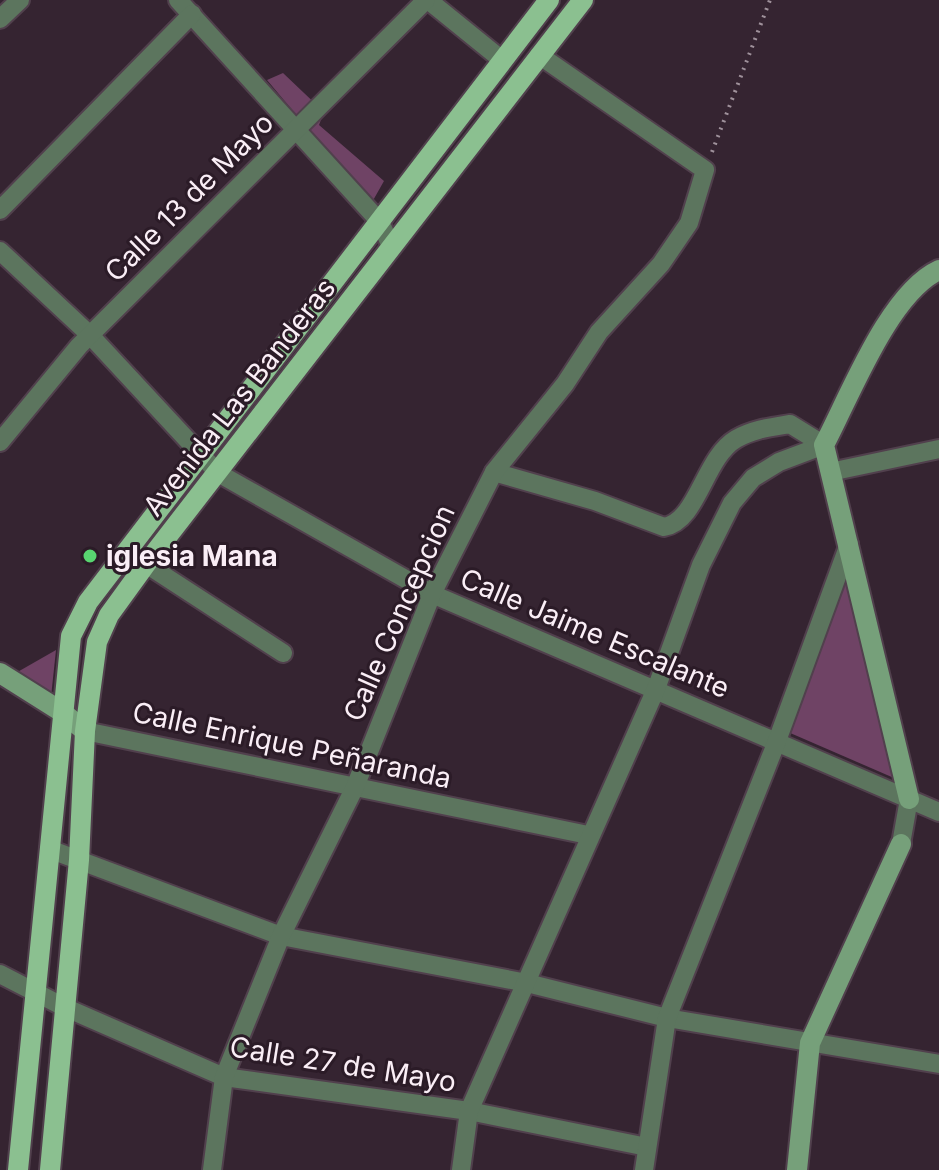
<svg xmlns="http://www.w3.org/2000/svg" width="939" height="1170" font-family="Inter,sans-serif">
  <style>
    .green { fill: #6f4365 }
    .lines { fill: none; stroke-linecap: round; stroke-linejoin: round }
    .street-casing { stroke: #51404d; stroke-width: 22 }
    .secondary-casing { stroke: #51404d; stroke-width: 24 }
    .primary-casing { stroke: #51404d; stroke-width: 24 }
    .path { stroke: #9f919b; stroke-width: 4; stroke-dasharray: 2 6; stroke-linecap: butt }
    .street { stroke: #5c755e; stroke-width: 18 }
    .secondary { stroke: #76a07a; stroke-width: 20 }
    .primary { stroke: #8bc090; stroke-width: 20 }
    .poi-dot { fill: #58d570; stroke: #2b1b27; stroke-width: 3 }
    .labels { text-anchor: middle; stroke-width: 6; stroke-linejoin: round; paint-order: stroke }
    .street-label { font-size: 28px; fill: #faeef6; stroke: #2b1b27 }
    .poi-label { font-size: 28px; font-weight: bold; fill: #faeef6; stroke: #2b1b27; text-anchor: start }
  </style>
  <rect width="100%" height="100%" fill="#352431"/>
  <g class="green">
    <path d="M283,73l41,39 -5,13 65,56 -13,23 -104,-124z"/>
    <path d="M840,560l54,218 -113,-49z"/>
    <path d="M56,650l-5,47 -37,-23z"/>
  </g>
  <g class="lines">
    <g class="street-casing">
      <g id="street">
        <path d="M178,0l202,222 11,24"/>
        <path d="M428,0l74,60"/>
        <path d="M0,19l20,-19"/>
        <path d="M0,210l192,-196"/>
        <path d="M0,251l90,84 128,138 214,121 507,218"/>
        <path d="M0,442l79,-96 347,-346"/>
        <path d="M494,472l101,29 69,26c34,-6 40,-69 72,-88 17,-10 36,-12 54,-15l34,21"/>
        <path d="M830,472l109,-23"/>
        <path d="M146,564l137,89"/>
        <path d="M85,731l503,104"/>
        <path d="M901,844l8,-45"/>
        <path d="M49,849l232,87 246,47 140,35 272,46"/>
        <path d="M0,974l64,33 160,70 245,34 178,36"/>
        <path d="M212,1170l12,-93 57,-141 74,-149 77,-193 62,-122 71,-88 34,-52 62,-68 28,-41 16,-53 -166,-115"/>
        <path d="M461,1170l8,-59 187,-422 45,-124 31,-62 21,-25 26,-16 45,-17"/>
        <path d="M644,1170l23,-152 110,-277 72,-197"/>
      </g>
    </g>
    <g class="secondary-casing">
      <g id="secondary">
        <path d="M0,673l62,39 23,19"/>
        <path d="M909,799l-85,-354c26,-49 65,-152 115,-175"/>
        <path d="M797,1170l13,-127 91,-199"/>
      </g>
    </g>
    <g class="primary-casing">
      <g id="primary">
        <path d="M18,1170l53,-534 17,-34 461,-602"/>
        <path d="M50,1170l29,-310 6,-129 12,-89 12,-27 37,-51 437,-564"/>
      </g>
    </g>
    <path class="path" d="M712,152l58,-152"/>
    <use href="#street" class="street"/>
    <use href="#secondary" class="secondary"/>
    <use href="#primary" class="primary"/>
  </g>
  <circle class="poi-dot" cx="90" cy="556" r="8"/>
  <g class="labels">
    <g class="street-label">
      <text transform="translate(189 197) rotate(-45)" y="10">Calle 13 de Mayo</text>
      <text transform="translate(239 397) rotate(-52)" y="10">Avenida Las Banderas</text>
      <text transform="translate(399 613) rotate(-66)" y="10">Calle Concepcion</text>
      <text transform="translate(595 633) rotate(23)" y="10">Calle Jaime Escalante</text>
      <text transform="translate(292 745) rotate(12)" y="10">Calle Enrique Peñaranda</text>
      <text transform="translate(343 1064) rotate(9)" y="10">Calle 27 de Mayo</text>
    </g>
    <g class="poi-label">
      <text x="106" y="566">iglesia Mana</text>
    </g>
  </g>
</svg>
